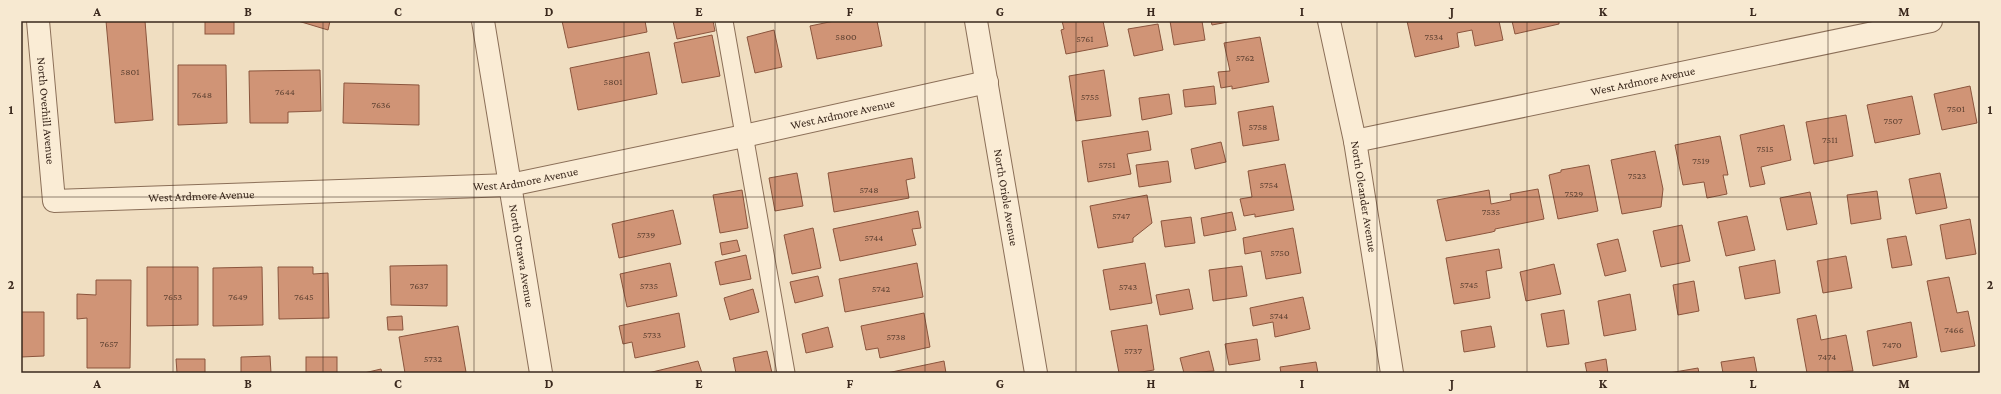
<svg xmlns="http://www.w3.org/2000/svg" width="2001" height="394" font-family="'Crimson Pro',serif">
  <style>
    .building { fill: #d09476; stroke: #8b553d }
    .lines { fill: none; stroke-linecap: round; stroke-linejoin: round }
    .service-casing { stroke: #8b6f58; stroke-width: 19 }
    .minor-casing { stroke: #8b6f58; stroke-width: 24 }
    .tertiary-casing { stroke: #8b6f58; stroke-width: 24 }
    .service { stroke: #faecd5; stroke-width: 17 }
    .minor { stroke: #faecd5; stroke-width: 22 }
    .tertiary { stroke: #faecd5; stroke-width: 22 }
    .grid { fill: none; stroke: #3a281d; stroke-width: 1; stroke-opacity: 0.55 }
    .labels { text-anchor: middle; stroke-width: 3; stroke-linejoin: round; paint-order: stroke }
    .number-label { font-size: 10px; fill: #604333 }
    .street-label { font-size: 12px; fill: #3a281d; stroke: #f7e9d1 }
    .neatline { fill: none; stroke: #3a281d; stroke-width: 1.5 }
    .grid-label { font-size: 13px; text-anchor: middle; font-weight: bold; fill: #3a281d }
  </style>
  <rect width="100%" height="100%" fill="#f0dec1"/>
  <g class="building">
    <path d="M106,21h39l8,99 -38,3z"/>
    <rect x="205" y="21" width="29" height="13"/>
    <path d="M298,21h32l-2,9z"/>
    <path d="M562,21h83l2,11 -79,16z"/>
    <path d="M673,21h40l2,10 -38,8z"/>
    <path d="M834,21h43l5,25 -65,13 -7,-33z"/>
    <path d="M1062,21h41l5,25 -42,8 -5,-24 3,-1z"/>
    <path d="M1170,21h32l3,19 -31,5z"/>
    <path d="M1211,21h22l-21,4z"/>
    <path d="M1407,21h92l4,19 -28,6 -3,-16 -15,3 2,14 -44,10z"/>
    <path d="M1512,21h47v3l-44,10z"/>
    <path d="M1158,24l5,26 -29,6 -6,-27z"/>
    <path d="M774,30l8,37 -27,6 -8,-36z"/>
    <path d="M712,35l8,41 -38,7 -8,-40z"/>
    <path d="M1260,37l9,45 -37,7v-3l-11,2 -3,-16 12,-1 -6,-28z"/>
    <path d="M649,52l8,42 -79,16 -8,-42z"/>
    <path d="M178,65h48l1,58 -49,2z"/>
    <path d="M320,70l1,41 -33,1v11h-38l-1,-52z"/>
    <path d="M1104,70l7,46 -35,5 -7,-45z"/>
    <path d="M344,83l75,2v40l-76,-2z"/>
    <path d="M1214,86l2,18 -31,3 -2,-17z"/>
    <path d="M1970,86l7,37 -35,7 -8,-36z"/>
    <path d="M1169,94l3,20 -30,6 -3,-22z"/>
    <path d="M1912,96l8,38 -45,9 -8,-38z"/>
    <path d="M1273,106l6,34 -36,6 -5,-34z"/>
    <path d="M1846,115l7,41 -39,8 -8,-42z"/>
    <path d="M1784,125l7,35 -30,7 4,17 -15,3 -10,-52z"/>
    <path d="M1148,131l3,19 -24,4 4,20 -43,8 -6,-41z"/>
    <path d="M1720,136l8,39h-5l4,19 -20,4 -3,-16 -21,3 -8,-40z"/>
    <path d="M1221,142l5,20 -31,7 -4,-20z"/>
    <path d="M1655,151l8,38 -2,18 -39,7 -11,-54z"/>
    <path d="M912,158l3,20 -9,2 3,18 -75,14 -6,-39z"/>
    <path d="M1168,161l3,21 -32,5 -3,-22z"/>
    <path d="M1285,164l9,46 -39,7v-3l-11,2 -4,-17 12,-2 -4,-26z"/>
    <path d="M1589,165l9,46 -40,8 -9,-44 12,-3v-2z"/>
    <path d="M797,173l6,33 -28,5 -6,-33z"/>
    <path d="M1940,173l7,35 -31,6 -7,-35z"/>
    <path d="M1538,189l6,30 -49,10v2l-3,1 -46,9 -9,-41 52,-10 2,14 20,-4 -1,-6z"/>
    <path d="M742,190l6,38 -28,5 -7,-38z"/>
    <path d="M1877,191l4,28 -30,5 -4,-29z"/>
    <path d="M1810,192l7,32 -30,6 -7,-32z"/>
    <path d="M1147,195l5,28 -19,15v4l-35,6 -8,-42z"/>
    <path d="M673,210l8,34 -62,14 -7,-34z"/>
    <path d="M918,211l3,17 -9,1 4,16 -76,16 -7,-32z"/>
    <path d="M1232,212l4,18 -32,6 -3,-18z"/>
    <path d="M1747,216l8,34 -29,6 -8,-34z"/>
    <path d="M1191,217l4,26 -30,4 -4,-26z"/>
    <path d="M1970,219l6,35 -30,5 -6,-34z"/>
    <path d="M1682,225l8,36 -29,6 -8,-36z"/>
    <path d="M813,228l8,40 -29,6 -8,-39z"/>
    <path d="M1293,228l8,45 -35,6 -5,-28 -16,3 -2,-16z"/>
    <path d="M1906,236l6,29 -20,3 -5,-29z"/>
    <path d="M1618,239l8,32 -21,5 -8,-32z"/>
    <path d="M737,240l3,11 -18,4 -2,-12z"/>
    <path d="M1499,249l3,19 -16,3 4,27 -36,6 -8,-46z"/>
    <path d="M746,255l5,24 -31,6 -5,-23z"/>
    <path d="M1846,256l6,32 -29,5 -6,-32z"/>
    <path d="M1775,260l5,33 -35,6 -6,-32z"/>
    <path d="M670,263l7,33 -50,11 -7,-33z"/>
    <path d="M917,263l6,34 -78,15 -6,-33z"/>
    <path d="M1145,263l7,40 -42,7 -7,-40z"/>
    <path d="M1554,264l7,30 -35,7 -6,-29z"/>
    <path d="M447,265v41l-56,-1 -1,-39z"/>
    <path d="M1242,266l5,30 -34,5 -4,-31z"/>
    <path d="M147,267h51v58l-51,1z"/>
    <path d="M262,267l1,58 -50,1v-58z"/>
    <path d="M278,267h35v7l15,-1 1,45 -50,1z"/>
    <path d="M818,276l5,20 -28,7 -5,-21z"/>
    <path d="M1949,277l8,36 11,-2 7,35 -34,6 -14,-71z"/>
    <path d="M96,280h35l-1,88h-43v-50l-10,1v-25l19,1z"/>
    <path d="M1694,281l5,30 -21,4 -5,-30z"/>
    <path d="M753,289l6,23 -29,8 -6,-22z"/>
    <path d="M1189,289l4,20 -33,6 -4,-20z"/>
    <path d="M1630,294l6,36 -32,6 -6,-35z"/>
    <path d="M1303,297l7,32 -35,8 -2,-15 -20,4 -3,-18z"/>
    <path d="M1564,310l5,34 -22,3 -6,-33z"/>
    <path d="M21,312h23v44l-23,1z"/>
    <path d="M679,313l6,34 -50,11 -3,-16 -9,2 -4,-18z"/>
    <path d="M924,313l6,34 -50,11 -2,-10 -12,2 -5,-24z"/>
    <path d="M1816,315l5,25 25,-5 7,36 -46,2 -10,-54z"/>
    <path d="M402,316l1,14h-15l-1,-13z"/>
    <path d="M1911,322l6,35 -44,9 -6,-35z"/>
    <path d="M1147,325l7,45 -19,3h-16l-8,-42z"/>
    <path d="M458,326l8,46 -61,1 -6,-36z"/>
    <path d="M1491,326l4,21 -31,5 -3,-21z"/>
    <path d="M828,327l5,20 -27,6 -4,-19z"/>
    <path d="M1257,339l3,21 -31,5 -4,-21z"/>
    <path d="M767,351l5,22h-36l-3,-15z"/>
    <path d="M1209,351l5,20 -30,2 -4,-15z"/>
    <path d="M270,356l1,17h-30v-16z"/>
    <rect x="306" y="357" width="31" height="16"/>
    <path d="M1754,357l3,16h-34l-2,-11z"/>
    <path d="M176,359h29v14h-28z"/>
    <path d="M1606,359l2,14h-21l-2,-10z"/>
    <path d="M698,361l4,12h-54z"/>
    <path d="M944,361l2,12h-59z"/>
    <path d="M1316,362l2,11h-37l-1,-6z"/>
    <path d="M1698,368l1,5h-30z"/>
    <path d="M381,369l1,4h-18z"/>
  </g>
  <g class="lines">
    <g class="service-casing">
      <path id="service" d="M724,21l62,352"/>
    </g>
    <g class="minor-casing">
      <g id="minor">
        <path id="s1" d="M38,21l16,180 456,-16 234,-49 243,-54"/>
        <path id="s2" d="M483,21l58,352"/>
        <path id="s3" d="M1329,21l26,120 37,232"/>
        <path id="s4" d="M1355,141l576,-120"/>
      </g>
    </g>
    <g class="tertiary-casing">
      <g id="tertiary">
        <path id="s5" d="M976,21l60,352"/>
      </g>
    </g>
    <use href="#service" class="service"/>
    <use href="#minor" class="minor"/>
    <use href="#tertiary" class="tertiary"/>
  </g>
  <path class="grid" d="M173,21v352M323,21v352M474,21v352M624,21v352M775,21v352M925,21v352M1076,21v352M1226,21v352M1377,21v352M1527,21v352M1678,21v352M1828,21v352M21,197h1959"/>
  <g class="labels">
    <g class="number-label">
      <text x="846" y="40">5800</text>
      <text x="1434" y="40">7534</text>
      <text x="1085" y="42">5761</text>
      <text x="1245" y="61">5762</text>
      <text x="130" y="75">5801</text>
      <text x="613" y="85">5801</text>
      <text x="285" y="95">7644</text>
      <text x="202" y="98">7648</text>
      <text x="1090" y="100">5755</text>
      <text x="381" y="108">7636</text>
      <text x="1956" y="112">7501</text>
      <text x="1893" y="124">7507</text>
      <text x="1258" y="130">5758</text>
      <text x="1830" y="143">7511</text>
      <text x="1765" y="152">7515</text>
      <text x="1701" y="164">7519</text>
      <text x="1107" y="168">5751</text>
      <text x="1637" y="179">7523</text>
      <text x="1269" y="188">5754</text>
      <text x="869" y="193">5748</text>
      <text x="1574" y="197">7529</text>
      <text x="1491" y="215">7535</text>
      <text x="1121" y="219">5747</text>
      <text x="646" y="238">5739</text>
      <text x="874" y="241">5744</text>
      <text x="1280" y="256">5750</text>
      <text x="1469" y="288">5745</text>
      <text x="419" y="289">7637</text>
      <text x="649" y="289">5735</text>
      <text x="1128" y="290">5743</text>
      <text x="881" y="292">5742</text>
      <text x="173" y="300">7653</text>
      <text x="238" y="300">7649</text>
      <text x="304" y="300">7645</text>
      <text x="1279" y="319">5744</text>
      <text x="1954" y="333">7466</text>
      <text x="652" y="338">5733</text>
      <text x="896" y="340">5738</text>
      <text x="109" y="347">7657</text>
      <text x="1892" y="348">7470</text>
      <text x="1133" y="354">5737</text>
      <text x="1827" y="360">7474</text>
      <text x="433" y="362">5732</text>
    </g>
    <g class="street-label">
      <text dy="4" stroke="none"><textPath href="#s4" startOffset="294">West Ardmore Avenue</textPath></text>
      <text dy="4" stroke="none"><textPath href="#s1" startOffset="90">North Overhill Avenue</textPath></text>
      <text dy="4" stroke="none"><textPath href="#s1" startOffset="977">West Ardmore Avenue</textPath></text>
      <text dy="4" stroke="none"><textPath href="#s1" startOffset="653">West Ardmore Avenue</textPath></text>
      <text dy="4" stroke="none"><textPath href="#s1" startOffset="328">West Ardmore Avenue</textPath></text>
      <text dy="4" stroke="none"><textPath href="#s3" startOffset="179">North Oleander Avenue</textPath></text>
      <text dy="4" stroke="none"><textPath href="#s5" startOffset="179">North Oriole Avenue</textPath></text>
      <text dy="4" stroke="none"><textPath href="#s2" startOffset="238">North Ottawa Avenue</textPath></text>
    </g>
  </g>
  <rect width="2001" height="394" fill="none" stroke="#f7e9d1" stroke-width="44"/>
  <rect x="22" y="22" width="1957" height="350" class="neatline"/>
  <g class="grid-label">
    <text x="97" y="16">A</text>
    <text x="248" y="16">B</text>
    <text x="398" y="16">C</text>
    <text x="549" y="16">D</text>
    <text x="699" y="16">E</text>
    <text x="850" y="16">F</text>
    <text x="1000" y="16">G</text>
    <text x="1151" y="16">H</text>
    <text x="1302" y="16">I</text>
    <text x="1452" y="16">J</text>
    <text x="1603" y="16">K</text>
    <text x="1753" y="16">L</text>
    <text x="1904" y="16">M</text>
    <text x="11" y="114">1</text>
    <text x="1990" y="114">1</text>
    <text x="11" y="289">2</text>
    <text x="1990" y="289">2</text>
    <text x="97" y="388">A</text>
    <text x="248" y="388">B</text>
    <text x="398" y="388">C</text>
    <text x="549" y="388">D</text>
    <text x="699" y="388">E</text>
    <text x="850" y="388">F</text>
    <text x="1000" y="388">G</text>
    <text x="1151" y="388">H</text>
    <text x="1302" y="388">I</text>
    <text x="1452" y="388">J</text>
    <text x="1603" y="388">K</text>
    <text x="1753" y="388">L</text>
    <text x="1904" y="388">M</text>
  </g>
</svg>
